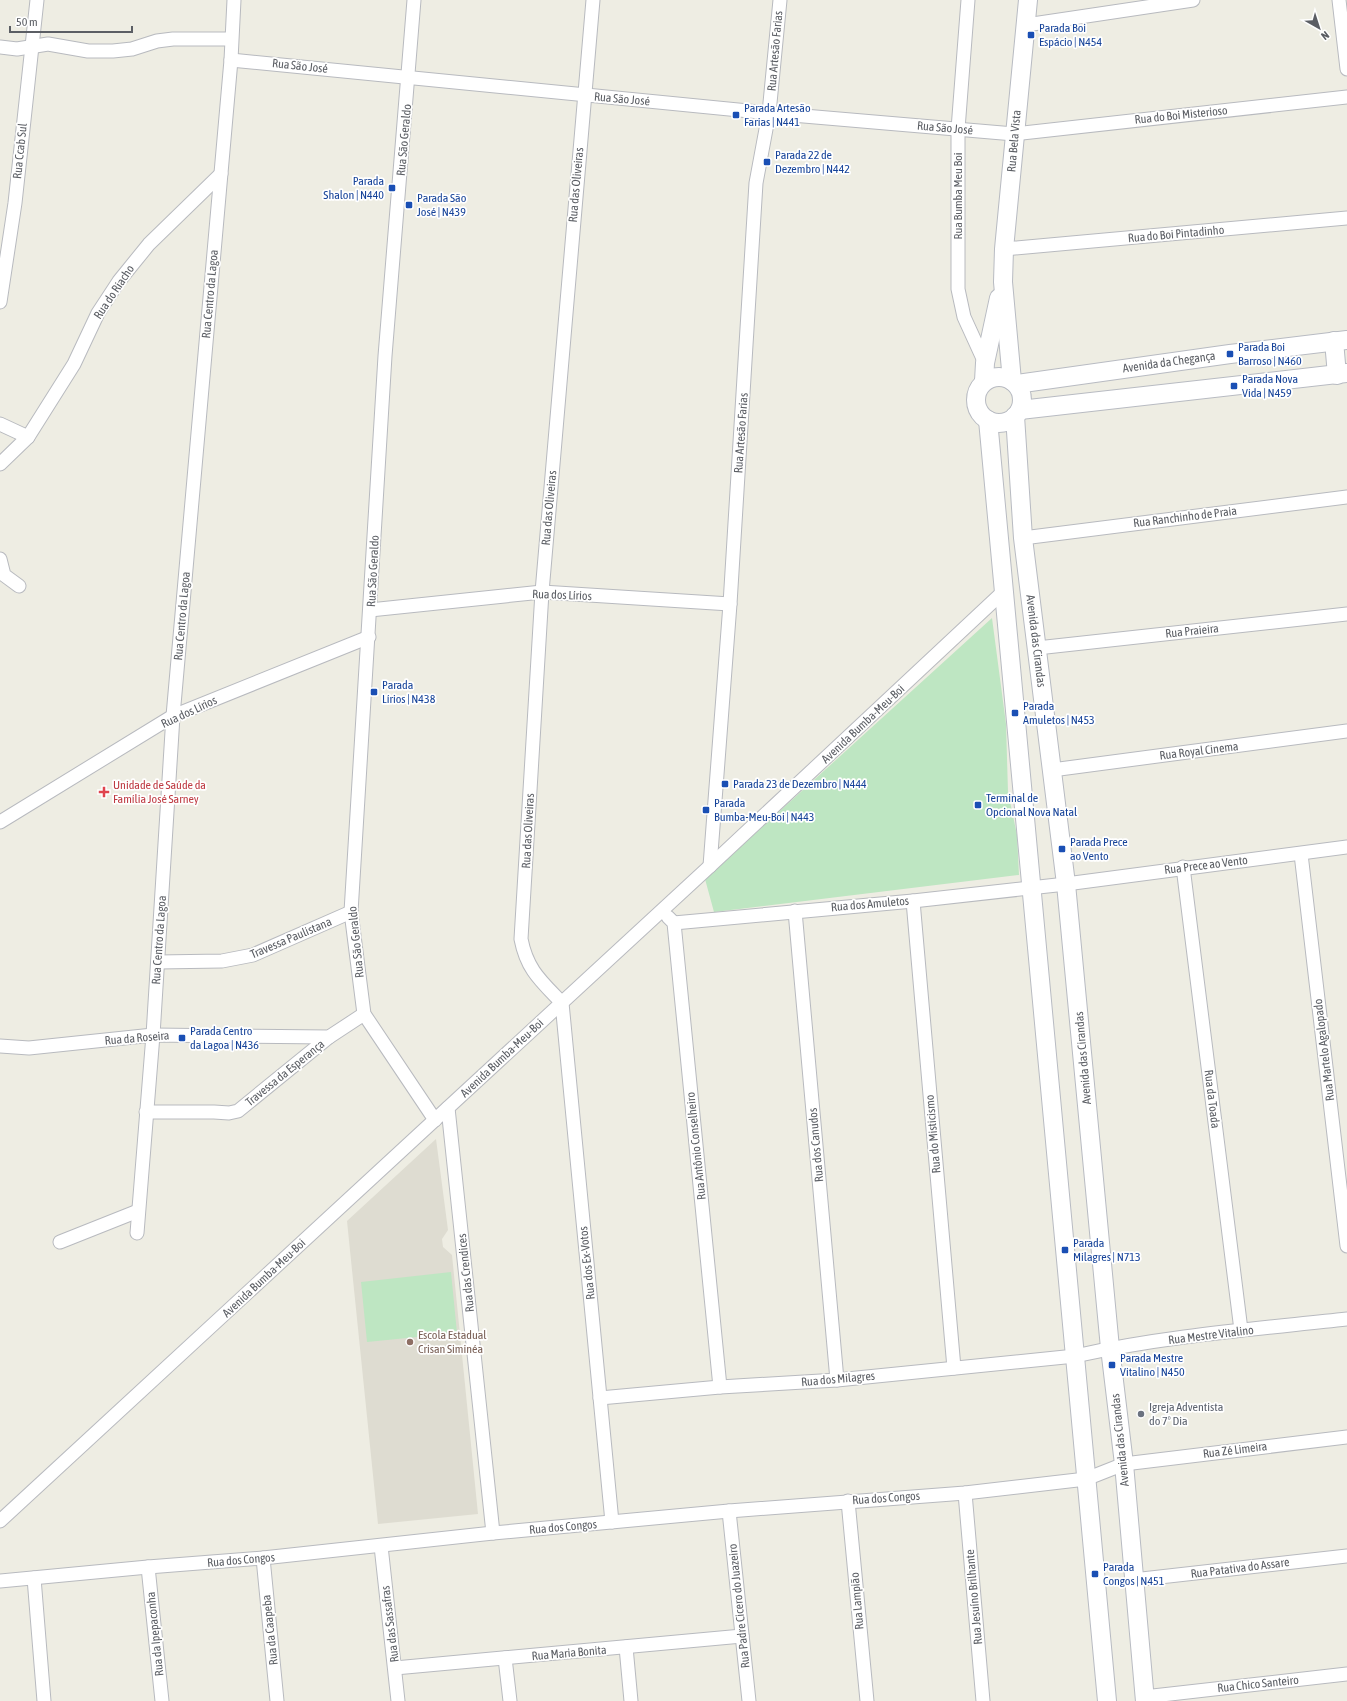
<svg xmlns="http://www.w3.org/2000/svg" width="1347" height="1701" font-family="'Asap Condensed',sans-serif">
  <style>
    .education { fill: #dedcd1 }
    .green { fill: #bee6c2 }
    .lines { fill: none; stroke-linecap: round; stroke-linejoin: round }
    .street-casing { stroke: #b8babf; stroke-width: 15 }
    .secondary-casing { stroke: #b8bbc2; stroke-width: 20 }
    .street { stroke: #fff; stroke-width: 13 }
    .secondary { stroke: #fff; stroke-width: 18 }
    .transit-dot { fill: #1a4fb4; stroke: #fff; stroke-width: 1.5 }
    .health-dot { fill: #e0444e; stroke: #fff; stroke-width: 1.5 }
    .education-dot { fill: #8d6e63; stroke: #fff; stroke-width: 1.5 }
    .worship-dot { fill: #6b7280; stroke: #fff; stroke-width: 1.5 }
    .labels { text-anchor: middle; stroke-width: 3.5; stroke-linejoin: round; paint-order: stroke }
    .transit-label { font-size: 12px; fill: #164399; stroke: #fff; text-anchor: start }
    .street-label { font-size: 12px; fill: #5b5e64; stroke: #fff }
    .health-label { font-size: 12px; fill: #be3a42; stroke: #fff; text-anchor: start }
    .education-label { font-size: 12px; fill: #785e54; stroke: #fff; text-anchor: start }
    .worship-label { font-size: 12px; fill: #5b616d; stroke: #fff; text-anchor: start }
  </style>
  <rect width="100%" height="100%" fill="#eeede3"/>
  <path class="education" d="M436,1139l12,91 -6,9 1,8 9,8 26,259 -100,10 -31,-303z"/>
  <g class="green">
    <path d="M992,618l14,106 2,68 9,43 2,40 -305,37 -9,-33z"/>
    <path d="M451,1272l6,61 -90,9 -6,-60z"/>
  </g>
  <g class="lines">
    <g class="street-casing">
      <g id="street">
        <path d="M414,0l-29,356 -34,556 13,102 71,106"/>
        <path d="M593,0l-51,592 -21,347c6,31 20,42 41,64l50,519"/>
        <path d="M968,0l-10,129v160l6,28 21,46"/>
        <path d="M1339,0l8,69"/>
        <path d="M1026,25l167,-25"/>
        <path d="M0,47l17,2 31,-5 40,7h25l19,-2 25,-8 16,-2h58"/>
        <path d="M231,60l538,53 245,21 333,-37"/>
        <path d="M1004,249l343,-31"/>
        <path d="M0,302l15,-99 22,-203"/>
        <path d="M0,424l28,13"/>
        <path d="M0,464l28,-27 46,-73 24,-51 21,-32 30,-37 72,-70"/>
        <path d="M1023,538l324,-41"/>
        <path d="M0,559l4,16 15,11"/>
        <path d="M370,610l172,-18 188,12"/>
        <path d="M1037,648l310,-34"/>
        <path d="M1052,770l295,-39"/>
        <path d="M0,822l173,-106 196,-79"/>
        <path d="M1301,854l46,392"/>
        <path d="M710,866l20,-262 26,-421 13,-70 11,-113"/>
        <path d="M1183,867l58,463"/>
        <path d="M913,901l41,467"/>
        <path d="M795,911l42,469"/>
        <path d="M668,917l6,6 46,464"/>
        <path d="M674,923l239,-22 153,-17 281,-37"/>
        <path d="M158,962l64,-1 31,-6 98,-43"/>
        <path d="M0,1046l29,2 124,-13 176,2 35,-23"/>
        <path d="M448,1108l45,425"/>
        <path d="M146,1112h68l15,1 9,-2 91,-74"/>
        <path d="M137,1233l16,-198 20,-319 58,-656 3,-60"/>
        <path d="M60,1242l78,-31"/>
        <path d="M600,1398l120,-11 117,-7 238,-24c89,-20 181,-27 272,-37"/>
        <path d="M965,1493l18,208"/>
        <path d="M848,1501l19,200"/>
        <path d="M729,1511l20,190"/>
        <path d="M0,1521l710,-655 292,-273"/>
        <path d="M381,1546l17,155"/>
        <path d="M263,1558l14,143"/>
        <path d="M148,1567l14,134"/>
        <path d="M34,1578l10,123"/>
        <path d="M1133,1580l214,-24"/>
        <path d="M0,1581l148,-14 115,-9 230,-25 236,-22 236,-18 121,-14 38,-15 223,-27"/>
        <path d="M626,1647l5,54"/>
        <path d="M505,1658l5,43"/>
        <path d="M395,1668l347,-32"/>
        <path d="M1144,1697l203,-23"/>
      </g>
    </g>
    <g class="secondary-casing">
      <g id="secondary">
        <path d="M1334,341l3,34"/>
        <circle cx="999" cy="400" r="23"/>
        <path d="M984,381l1,-18 14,-65"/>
        <path d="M1012,381l-9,-99 1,-33 24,-249"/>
        <path d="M1016,384l214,-30 117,-14"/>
        <path d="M1020,410l327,-37"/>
        <path d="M1015,416l8,122 43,346 44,464 14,116 21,237"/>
        <path d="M988,420l119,1281"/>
      </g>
    </g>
    <use href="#street" class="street"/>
    <use href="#secondary" class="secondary"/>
  </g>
  <g class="transit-dot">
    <rect x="1027" y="31" width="8" height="8" rx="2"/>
    <rect x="732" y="111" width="8" height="8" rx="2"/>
    <rect x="763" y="158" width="8" height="8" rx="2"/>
    <rect x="388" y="184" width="8" height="8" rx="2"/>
    <rect x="405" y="201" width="8" height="8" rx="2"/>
    <rect x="1226" y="350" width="8" height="8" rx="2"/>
    <rect x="1230" y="382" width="8" height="8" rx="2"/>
    <rect x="370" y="688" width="8" height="8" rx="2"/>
    <rect x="1011" y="709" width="8" height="8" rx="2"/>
    <rect x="721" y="780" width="8" height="8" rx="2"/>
    <rect x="974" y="801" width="8" height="8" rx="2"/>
    <rect x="702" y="806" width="8" height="8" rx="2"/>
    <rect x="1058" y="845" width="8" height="8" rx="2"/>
    <rect x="178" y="1034" width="8" height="8" rx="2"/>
    <rect x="1061" y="1246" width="8" height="8" rx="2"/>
    <rect x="1108" y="1361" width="8" height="8" rx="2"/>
    <rect x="1091" y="1570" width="8" height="8" rx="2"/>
  </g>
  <path class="health-dot" d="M102 786h4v4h4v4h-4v4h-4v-4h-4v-4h4z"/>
  <circle class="education-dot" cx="410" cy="1342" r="4"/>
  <circle class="worship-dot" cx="1141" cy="1414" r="4"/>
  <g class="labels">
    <g class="transit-label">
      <text x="1039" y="32">Parada Boi<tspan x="1039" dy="14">Espácio | N454</tspan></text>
      <text x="744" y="112">Parada Artesão<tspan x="744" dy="14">Farias | N441</tspan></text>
      <text x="775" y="159">Parada 22 de<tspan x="775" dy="14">Dezembro | N442</tspan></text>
      <text x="384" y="185" text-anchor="end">Parada<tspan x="384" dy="14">Shalon | N440</tspan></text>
      <text x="417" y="202">Parada São<tspan x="417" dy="14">José | N439</tspan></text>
      <text x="1238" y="351">Parada Boi<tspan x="1238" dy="14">Barroso | N460</tspan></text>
      <text x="1242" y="383">Parada Nova<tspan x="1242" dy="14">Vida | N459</tspan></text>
      <text x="382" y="689">Parada<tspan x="382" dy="14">Lírios | N438</tspan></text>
      <text x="1023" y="710">Parada<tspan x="1023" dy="14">Amuletos | N453</tspan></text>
      <text x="733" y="788">Parada 23 de Dezembro | N444</text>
      <text x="986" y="802">Terminal de<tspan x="986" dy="14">Opcional Nova Natal</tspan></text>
      <text x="714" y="807">Parada<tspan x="714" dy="14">Bumba-Meu-Boi | N443</tspan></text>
      <text x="1070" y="846">Parada Prece<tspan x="1070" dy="14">ao Vento</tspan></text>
      <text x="190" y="1035">Parada Centro<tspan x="190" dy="14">da Lagoa | N436</tspan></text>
      <text x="1073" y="1247">Parada<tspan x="1073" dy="14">Milagres | N713</tspan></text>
      <text x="1120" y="1362">Parada Mestre<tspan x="1120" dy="14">Vitalino | N450</tspan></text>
      <text x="1103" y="1571">Parada<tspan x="1103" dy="14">Congos | N451</tspan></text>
    </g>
    <g class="street-label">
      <text transform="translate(775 51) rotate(-85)" y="4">Rua Artesão Farias</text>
      <text transform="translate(300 66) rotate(6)" y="4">Rua São José</text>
      <text transform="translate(622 99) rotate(5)" y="4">Rua São José</text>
      <text transform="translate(1181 115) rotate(-6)" y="4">Rua do Boi Misterioso</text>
      <text transform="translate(945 128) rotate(5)" y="4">Rua São José</text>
      <text transform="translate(404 140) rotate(-85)" y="4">Rua São Geraldo</text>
      <text transform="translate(1014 141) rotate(-85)" y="4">Rua Bela Vista</text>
      <text transform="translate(20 151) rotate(-84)" y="4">Rua Ccab Sul</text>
      <text transform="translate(576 185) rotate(-85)" y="4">Rua das Oliveiras</text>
      <text transform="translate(958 196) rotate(-90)" y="4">Rua Bumba Meu Boi</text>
      <text transform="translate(1176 234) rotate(-5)" y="4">Rua do Boi Pintadinho</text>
      <text transform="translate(114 292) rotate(-56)" y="4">Rua do Riacho</text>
      <text transform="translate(210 294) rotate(-85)" y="4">Rua Centro da Lagoa</text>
      <text transform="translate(1169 362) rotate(-8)" y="4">Avenida da Chegança</text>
      <text transform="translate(741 433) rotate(-86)" y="4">Rua Artesão Farias</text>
      <text transform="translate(549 508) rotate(-85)" y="4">Rua das Oliveiras</text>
      <text transform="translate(1185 517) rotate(-7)" y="4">Rua Ranchinho de Praia</text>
      <text transform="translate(373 571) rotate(-87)" y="4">Rua São Geraldo</text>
      <text transform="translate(562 595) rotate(2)" y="4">Rua dos Lírios</text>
      <text transform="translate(182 616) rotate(-85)" y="4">Rua Centro da Lagoa</text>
      <text transform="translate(1192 631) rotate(-6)" y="4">Rua Praieira</text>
      <text transform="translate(1036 641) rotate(83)" y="4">Avenida das Cirandas</text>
      <text transform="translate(189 712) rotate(-25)" y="4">Rua dos Lírios</text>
      <text transform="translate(863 724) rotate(-43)" y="4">Avenida Bumba-Meu-Boi</text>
      <text transform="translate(1199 751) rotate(-7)" y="4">Rua Royal Cinema</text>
      <text transform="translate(528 831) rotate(-87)" y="4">Rua das Oliveiras</text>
      <text transform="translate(1206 865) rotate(-7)" y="4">Rua Prece ao Vento</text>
      <text transform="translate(870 904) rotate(-5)" y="4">Rua dos Amuletos</text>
      <text transform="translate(291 938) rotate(-23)" y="4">Travessa Paulistana</text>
      <text transform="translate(159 940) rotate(-86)" y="4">Rua Centro da Lagoa</text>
      <text transform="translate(356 942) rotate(-96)" y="4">Rua São Geraldo</text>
      <text transform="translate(137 1038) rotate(-5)" y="4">Rua da Roseira</text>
      <text transform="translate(1324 1050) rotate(-97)" y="4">Rua Martelo Agalopado</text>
      <text transform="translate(502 1058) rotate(-43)" y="4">Avenida Bumba-Meu-Boi</text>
      <text transform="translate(1083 1058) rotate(-95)" y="4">Avenida das Cirandas</text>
      <text transform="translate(285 1073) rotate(-39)" y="4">Travessa da Esperança</text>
      <text transform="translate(1212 1099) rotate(83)" y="4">Rua da Toada</text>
      <text transform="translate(933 1134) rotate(-95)" y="4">Rua do Misticismo</text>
      <text transform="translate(816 1145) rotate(-95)" y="4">Rua dos Canudos</text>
      <text transform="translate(696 1146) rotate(-96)" y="4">Rua Antônio Conselheiro</text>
      <text transform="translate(587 1263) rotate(-96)" y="4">Rua dos Ex-Votos</text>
      <text transform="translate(466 1273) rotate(-96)" y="4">Rua das Crendices</text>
      <text transform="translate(264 1278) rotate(-43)" y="4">Avenida Bumba-Meu-Boi</text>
      <text transform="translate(1211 1335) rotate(-7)" y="4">Rua Mestre Vitalino</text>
      <text transform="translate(838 1379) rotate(-5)" y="4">Rua dos Milagres</text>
      <text transform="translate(1120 1440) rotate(-96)" y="4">Avenida das Cirandas</text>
      <text transform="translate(1235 1450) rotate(-7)" y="4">Rua Zé Limeira</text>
      <text transform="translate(886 1498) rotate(-4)" y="4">Rua dos Congos</text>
      <text transform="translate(563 1527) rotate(-5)" y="4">Rua dos Congos</text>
      <text transform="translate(241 1560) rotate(-5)" y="4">Rua dos Congos</text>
      <text transform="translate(1240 1568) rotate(-7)" y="4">Rua Patativa do Assare</text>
      <text transform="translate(974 1597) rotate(-95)" y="4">Rua Jesuíno Brilhante</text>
      <text transform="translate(857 1601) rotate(-95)" y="4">Rua Lampião</text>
      <text transform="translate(739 1606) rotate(-96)" y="4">Rua Padre Cicero do Juazeiro</text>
      <text transform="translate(390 1624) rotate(-97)" y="4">Rua das Sassafras</text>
      <text transform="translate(270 1630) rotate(-96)" y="4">Rua da Caapeba</text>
      <text transform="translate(155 1634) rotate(-96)" y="4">Rua da Ipepaconha</text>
      <text transform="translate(569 1653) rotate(-5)" y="4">Rua Maria Bonita</text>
      <text transform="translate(1258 1684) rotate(-6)" y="4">Rua Chico Santeiro</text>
    </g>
    <g class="health-label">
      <text x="113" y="789">Unidade de Saúde da<tspan x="113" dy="14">Família José Sarney</tspan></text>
    </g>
    <g class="education-label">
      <text x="418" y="1339">Escola Estadual<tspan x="418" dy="14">Crisan Siminéa</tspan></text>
    </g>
    <g class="worship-label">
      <text x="1149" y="1411">Igreja Adventista<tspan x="1149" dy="14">do 7º Dia</tspan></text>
    </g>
  </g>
  <g transform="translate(1319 28) rotate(141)" stroke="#ffffff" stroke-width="3" paint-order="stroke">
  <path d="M0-3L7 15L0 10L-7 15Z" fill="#5b5e64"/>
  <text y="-6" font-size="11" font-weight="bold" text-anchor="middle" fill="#5b5e64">N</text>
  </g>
  <path d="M10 26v6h122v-6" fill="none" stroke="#5b5e64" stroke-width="2"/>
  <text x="16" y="26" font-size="12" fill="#5b5e64" stroke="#ffffff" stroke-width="3" paint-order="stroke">50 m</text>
</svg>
